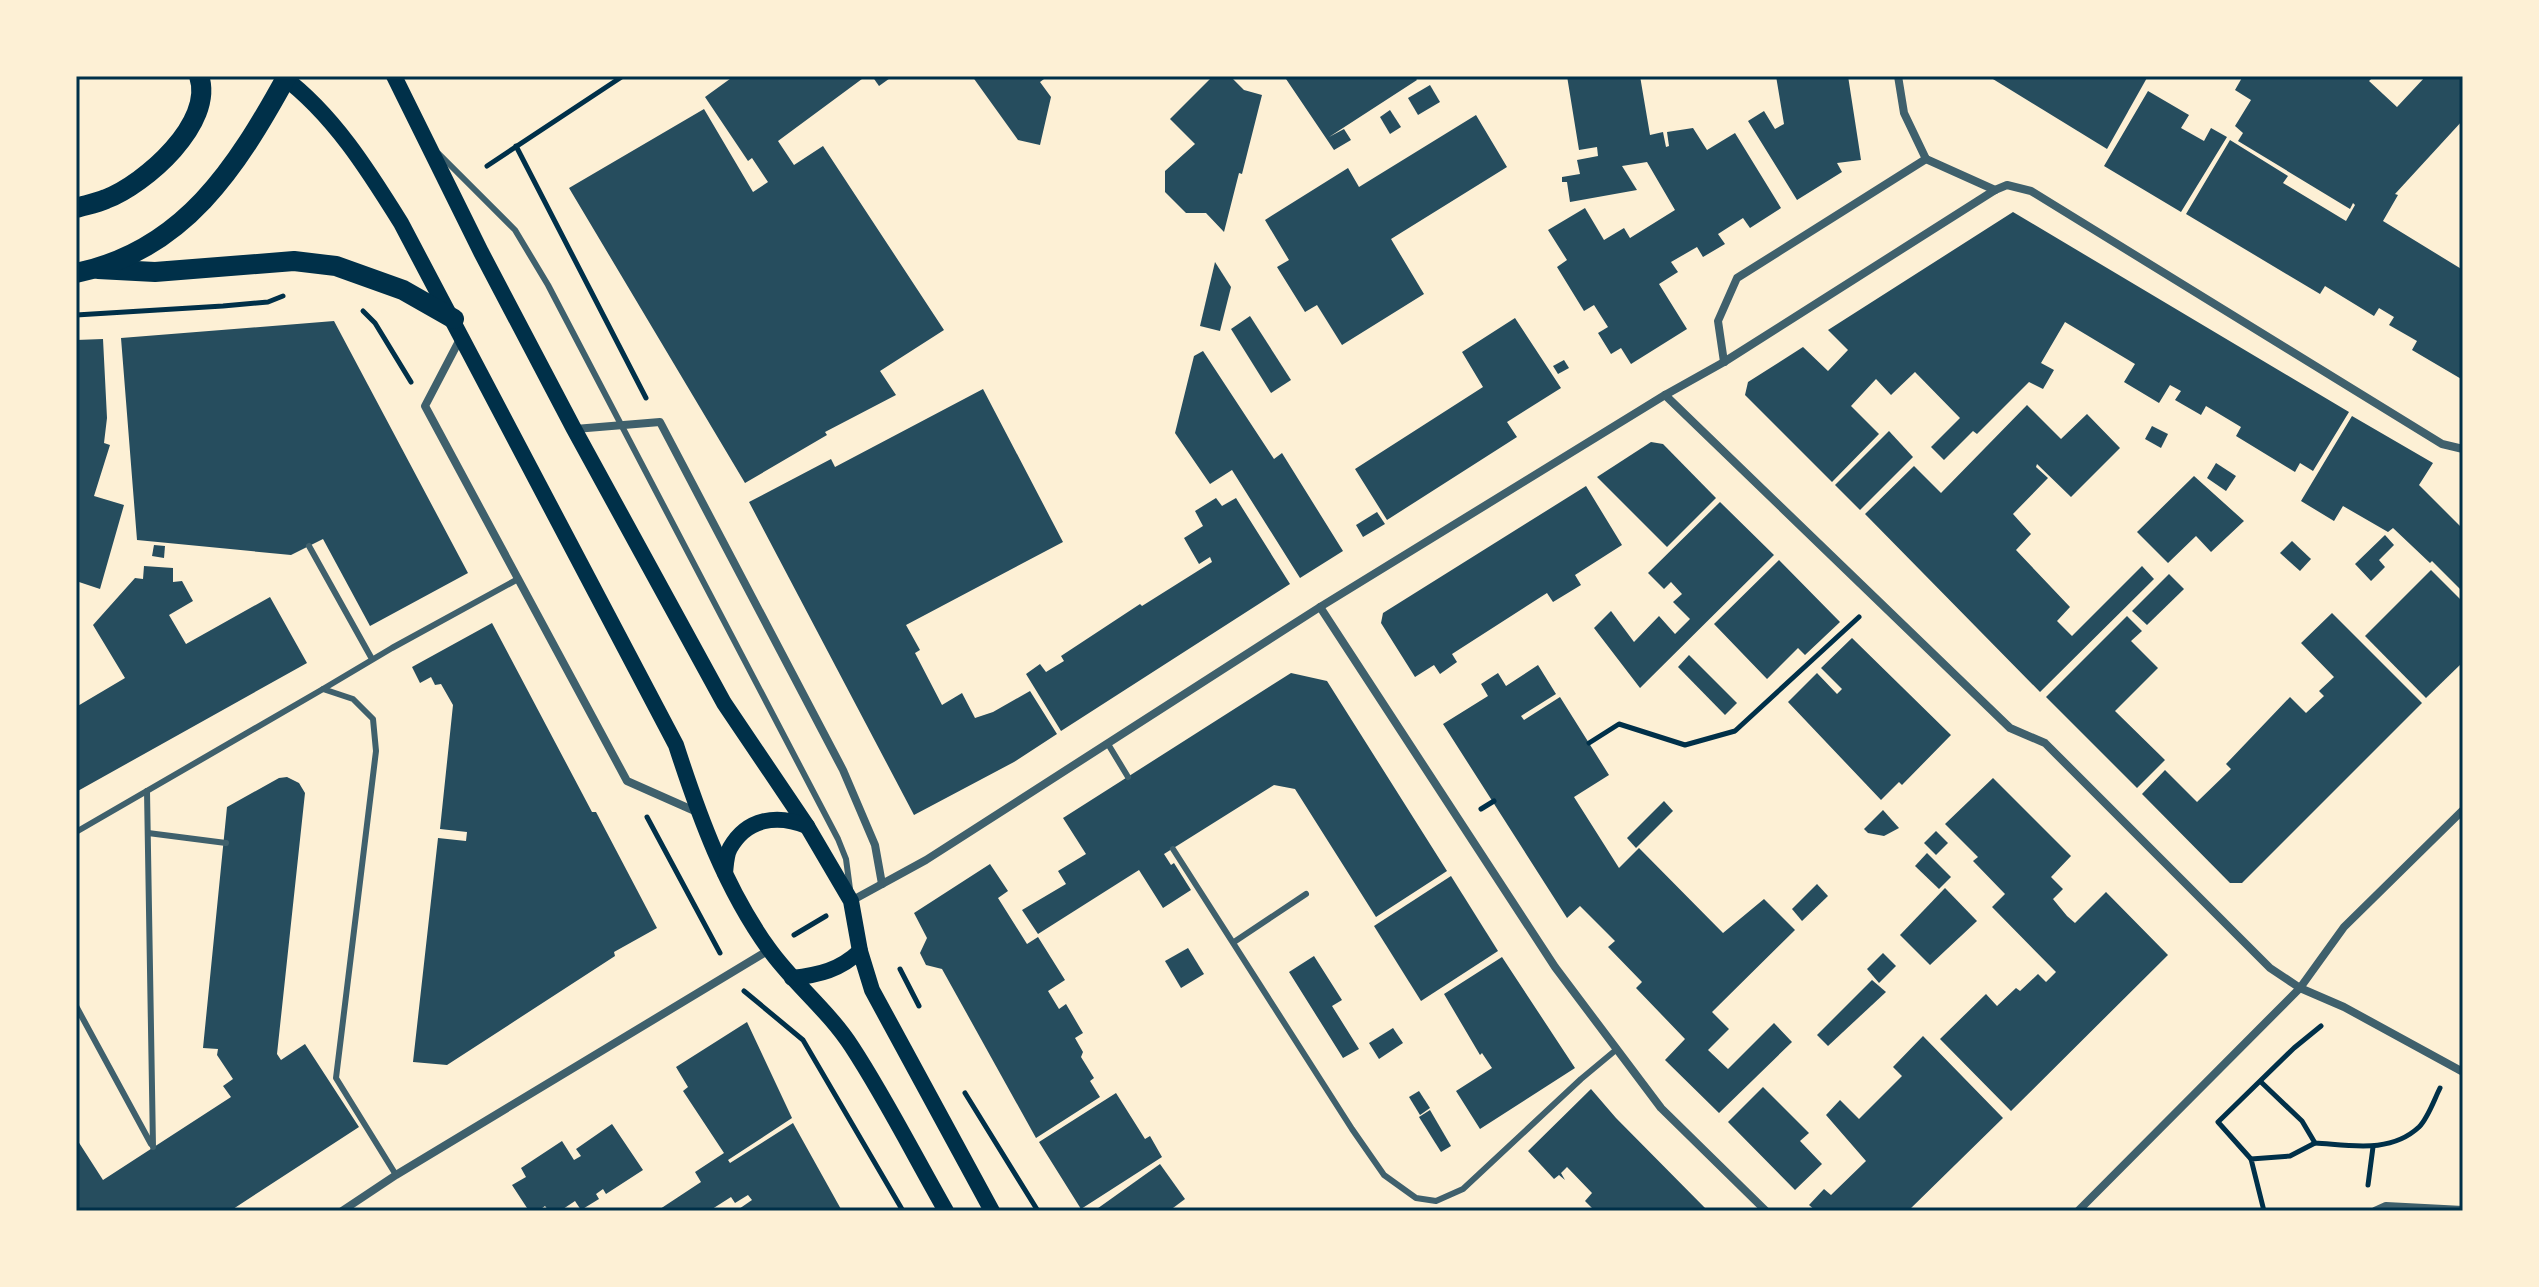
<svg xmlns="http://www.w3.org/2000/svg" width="2539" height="1287" font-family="Barlow,sans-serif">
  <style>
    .building { fill: #264d5e }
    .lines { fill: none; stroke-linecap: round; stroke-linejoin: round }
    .path { stroke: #003049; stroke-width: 5 }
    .service { stroke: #3f606c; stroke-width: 6 }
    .minor { stroke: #3f606c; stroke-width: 8 }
    .secondary { stroke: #003049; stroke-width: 16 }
    .primary { stroke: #003049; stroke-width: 20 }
    .neatline { fill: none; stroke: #003049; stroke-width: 3 }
  </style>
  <rect width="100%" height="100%" fill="#fdf0d5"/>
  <g class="building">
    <path d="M734,76h132l-88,65 16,24 29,-19 121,184 -64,41 16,24 -71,37 2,3 -82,48 -176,-295 135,-79 49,83 15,-10 -16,-24 -4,3 -43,-64z"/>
    <path d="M872,76h21l-14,10z"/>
    <path d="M972,76h76l-8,6 11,15 -11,48 -22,-5z"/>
    <path d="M1213,76h17l14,14 18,5 -20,79 -3,-1 -15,59 -18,-19h-20l-21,-21v-21l30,-27 -25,-25z"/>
    <path d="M1284,76h43l2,3 5,-3h80l3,4 -88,57 15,-8 7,11 -17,10z"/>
    <path d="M1567,76h73l10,59 13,-3 3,15 3,-1 -2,-14 26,-4 14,22 28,-17 46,75 -31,20 -7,-10 -25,16 7,10 -22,13 -6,-10 -26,15 7,10 -19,12 28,45 -56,35 -10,-16 -10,6 -13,-21 10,-6 -14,-22 -10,6 -27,-44 10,-7 -19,-30 37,-22 19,32 20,-12 6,10 45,-28 -28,-48 -25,4 15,24 -67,12 -3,-20h-5v-5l18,-3 -3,-14 21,-4 -1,-9 -18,3z"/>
    <path d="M1776,76h72l13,84 -24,3 5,9 -45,28 -49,-79 16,-10 11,18 9,-5z"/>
    <path d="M1988,76h160l-41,73z"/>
    <path d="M2243,76h127l2,2 -3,3 28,26 29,-31h37v44l-68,74 3,1 -15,26 80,49v15l-3,5 3,2v88l-51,-30 5,-9 -28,-16 5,-8 -15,-9 -5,8 -49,-30 -5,8 -134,-80 44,-74 58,36 -5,7 63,38 9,-16 -2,-2 -3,6 -112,-68 5,-8 -8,-7 16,-26 -16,-10z"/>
    <path d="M1430,85l10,17 -22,13 -10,-17z"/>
    <path d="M2148,91l41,24 -8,13 23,13 7,-13 16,9 -46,75 -77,-46z"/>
    <path d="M1390,110l11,17 -11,7 -10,-17z"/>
    <path d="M1476,115l31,52 -116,72 33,55 -82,51 -25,-40 -12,7 -28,-45 12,-7 -24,-40 83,-52 11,19z"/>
    <path d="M2013,212l336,200 -36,59 -13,-8 -5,9 -59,-36 5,-9 -35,-21 -5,9 -26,-15 6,-9 -11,-6 -11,18 -35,-21 11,-18 -70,-42 -24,41 13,7 -11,19 -14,-7 -52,52 -4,-3 -29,29 -13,-13 29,-29 -45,-46 -24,23 -15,-16 -25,27 28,28 -47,48 -87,-87 3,-13 55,-35 25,24 20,-21 -20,-20z"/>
    <path d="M1215,262l16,25 -11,44 -20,-5z"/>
    <path d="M1250,316l41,64 -20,13 -40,-64z"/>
    <path d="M1515,318l46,70 -54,34 10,15 -130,83 -32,-51 128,-82 -21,-35z"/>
    <path d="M334,321l134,252 -98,53 -47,-87 -32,16 -154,-15 -16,-202z"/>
    <path d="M103,339l4,79 -3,25 6,2 -16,51 30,9 -24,84 -24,-8v-241z"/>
    <path d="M1203,351l71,108 8,-6 61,98 -43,27 -68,-108 -22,14 -35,-51 19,-77z"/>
    <path d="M1564,360l5,8 -11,6 -5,-8z"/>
    <path d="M983,389l80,153 -157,83 14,25 -5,3 27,52 20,-12 13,25 18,-6 37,-21 27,43 -43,28 -100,53 -165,-313 82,-43 4,8z"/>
    <path d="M2027,405l34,34 26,-25 33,34 -49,49 -34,-33 -1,3 12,11 -35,36 18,20 -15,16 54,57 -13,14 15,15 70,-70 12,13 -114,113 -175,-178 49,-48 27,27z"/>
    <path d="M2352,416l81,47 -14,22 44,44v63l-31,-31 -2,2 -37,-35 -5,4 -45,-26 -9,15 -33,-20z"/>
    <path d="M2152,426l16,8 -7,14 -16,-9z"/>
    <path d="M1889,431l24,26 -53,53 -25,-25z"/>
    <path d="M1651,442l12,2 53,54 -49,49 -70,-70z"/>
    <path d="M2216,463l20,13 -10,15 -19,-13z"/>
    <path d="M2194,476l50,45 -33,31 -15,-16 -28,27 -31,-31z"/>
    <path d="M1586,486l36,59 -47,30 6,10 -28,17 -6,-9 -95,61 5,8 -17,12 -6,-9 -19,12 -34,-54 2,-10z"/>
    <path d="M1216,498l6,8 14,-8 54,86 -229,147 -35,-57 14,-10 6,8 18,-11 -3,-5 79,-52 2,2 70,-44 -2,-5 -11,7 -15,-26 19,-12 -8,-15z"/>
    <path d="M1720,502l54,53 -134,133 -46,-60 17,-17 23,31 25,-26 16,18 15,-15 -17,-17 9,-8 -11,-12 -7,7 -16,-16z"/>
    <path d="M1377,512l8,12 -22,13 -7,-12z"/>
    <path d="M2385,535l9,10 -15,15 6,7 -14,14 -16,-17z"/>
    <path d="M2292,541l19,18 -11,12 -20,-18z"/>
    <path d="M154,545l11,1 -1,12 -12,-2z"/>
    <path d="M1779,560l61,62 -35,33 -7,-7 -31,31 -53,-55z"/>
    <path d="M144,566l29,2v14l9,-1 11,20 -24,14 17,29 84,-47 37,66 -231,129v-85l49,-29 -32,-53 42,-47 8,1z"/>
    <path d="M2431,570l32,32v60l-37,36 -61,-62z"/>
    <path d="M2169,574l15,15 -37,36 -15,-14z"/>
    <path d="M2332,613l90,90 -180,180h-12l-88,-89 23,-24 32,32 34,-33 -5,-5 64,-67 16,16 18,-17 -5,-5 15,-14 -33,-34z"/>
    <path d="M2127,616l15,15 -11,10 27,27 -43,43 50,49 -28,28 -91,-91z"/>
    <path d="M492,623l100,189h4l61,116 -43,24 1,4 -168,109 -34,-3 25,-224 28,3 1,-9 -27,-3 13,-124 -12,-21 -6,1 -4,-8 -11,6 -8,-16z"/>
    <path d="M1852,638l99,97 -49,50 -3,-3 -18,18 -93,-98 29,-29 20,21 5,-5 -21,-21z"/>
    <path d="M1689,655l48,48 -12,12 -47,-48z"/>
    <path d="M1538,665l18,29 -35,22 3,4 36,-23 49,78 -35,22 45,71 20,-20 84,85 41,-34 31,31 -83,82 17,17 -21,21 20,19 46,-46 18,19 -73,71 -54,-53 20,-21 -49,-51 6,-6 -34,-35 7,-6 -35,-35 -13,12 -124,-194 45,-28 -7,-12 17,-11 8,13z"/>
    <path d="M1291,673l36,8 120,190 -71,46 -81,-128 -21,-4 -110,69 7,11 3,-2 17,27 -28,18 -24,-38 -101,64 -16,-24 44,-26 -8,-13 28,-17 -23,-36z"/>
    <path d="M287,777l12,6 6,10 -28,261 4,6 24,-16 54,83 -129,84h-154v-73l27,42 128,-83 -8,-11 10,-7 -16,-24 1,-6 -15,-1 24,-241 52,-29z"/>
    <path d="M1993,778l78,78 -20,21 12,12 -10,10 14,17 8,7 31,-31 62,63 -157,156 -71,-72 46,-45 11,12 19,-18 4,3 18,-17 8,8 10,-10 -64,-65 13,-13 -32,-33 5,-4 -33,-33z"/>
    <path d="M1664,801l9,10 -37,37 -9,-10z"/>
    <path d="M1883,810l16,18 -15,8 -16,-3 -4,-4z"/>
    <path d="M1936,831l12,12 -12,12 -12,-12z"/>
    <path d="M1927,853l24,24 -12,12 -24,-23z"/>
    <path d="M990,864l18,27 -10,7 29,46 11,-7 27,43 -17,11 11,18 7,-5 17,29 -8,5 8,14 -2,5 13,21 -4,3 10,16 -64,41 -94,-169 -16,-4 -6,-12 7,-15 -13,-25z"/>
    <path d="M1451,876l47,75 -77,50 -47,-75z"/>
    <path d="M1817,884l11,12 -26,25 -10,-12z"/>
    <path d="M1945,888l32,33 -47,44 -30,-30z"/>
    <path d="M1188,948l16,26 -23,14 -16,-27z"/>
    <path d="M1883,953l13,13 -17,17 -12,-14z"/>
    <path d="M1314,956l28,44 -10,6 27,43 -16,9 -54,-86z"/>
    <path d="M1502,957l73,111 -95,61 -24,-38 36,-23 -10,-15 -2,2 -36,-61z"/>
    <path d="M1872,980l14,12 -58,54 -11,-11z"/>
    <path d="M747,1022l45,96 -64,42 2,3 63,-40 49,88h-106l16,-11 -4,-5 -13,8 -4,-6 -22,14h-52l44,-29 -6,-10 29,-19 -41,-62 5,-4 -12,-20z"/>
    <path d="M1393,1028l10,15 -24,16 -10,-16z"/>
    <path d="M1923,1036l80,82 -95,93h-92l-7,-6 15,-16 7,6 35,-34 -40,-46 14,-15 19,19 43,-43 -9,-9z"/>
    <path d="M1763,1087l46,46 -9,8 22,23 -27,26 -67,-68z"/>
    <path d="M1591,1089l25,29 92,93h-113l-10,-10 7,-8 -25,-26 -6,6 4,7 -6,-5 -5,4 -26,-28z"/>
    <path d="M1419,1091l11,17 -10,7 -11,-18z"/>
    <path d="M1116,1093l29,46 5,-3 12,21 -81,52 -42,-67z"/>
    <path d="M1430,1110l21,36 -10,6 -22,-35z"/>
    <path d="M612,1124l31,46 -37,24 -3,-5 -7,5 3,5 -18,11 -6,-9 -15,10h-11l-4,-5 -7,5h-9l-17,-26 14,-8 -5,-9 41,-27 12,19 7,-4 -5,-7z"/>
    <path d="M1160,1164l25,35 -16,12h-75z"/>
  </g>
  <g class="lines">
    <g class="path">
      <path d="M516,146l130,252"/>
      <path d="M487,166l136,-90"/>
      <path d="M363,311l12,12 36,59"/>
      <path d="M76,315l147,-9 45,-4 15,-6"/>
      <path d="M1589,743l30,-19 66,21 50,-14 124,-114"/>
      <path d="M1481,809l13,-8"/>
      <path d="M647,817l73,136"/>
      <path d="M794,935l32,-19"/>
      <path d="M900,969l19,37"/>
      <path d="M744,991l59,49 100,171"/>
      <path d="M2261,1082l41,39 13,22c35,2 75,11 104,-16 9,-9 15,-27 21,-39"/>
      <path d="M965,1093l73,118"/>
      <path d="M2251,1159l-33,-37 76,-74 27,-22"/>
      <path d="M2368,1185l5,-38"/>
      <path d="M2264,1211l-13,-52 39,-3 25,-13"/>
    </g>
    <g class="service">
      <path d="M439,154l76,76 33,55 290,554 8,20 4,30"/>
      <path d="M309,546l63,113"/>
      <path d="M323,689l69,-41 126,-69"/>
      <path d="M1108,744l20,33"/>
      <path d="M147,791l6,356"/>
      <path d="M76,832l247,-143 30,10 20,20 3,32 -40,327 60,97"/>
      <path d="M148,833l78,10"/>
      <path d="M1173,849l179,280 32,46 32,23 20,3 27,-12 118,-110 36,-30"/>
      <path d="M1234,942l72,-48"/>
      <path d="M76,1006l75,138"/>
    </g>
    <g class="minor">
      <path d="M1898,76l6,37 22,46"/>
      <path d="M1926,159l69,31"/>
      <path d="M460,339l-35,67 202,375 70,31"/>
      <path d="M1724,362l-6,-41 19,-43 189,-119"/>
      <path d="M1665,395l345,333 35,15 225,225 30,20 44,19 119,65"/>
      <path d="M575,429l85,-7 183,348 32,75 7,39"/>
      <path d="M1320,607l235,360 106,141 105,103"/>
      <path d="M851,901l75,-41 394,-253 345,-212 59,-33 271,-172 12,-5 24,6 411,253 21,5"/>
      <path d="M342,1211l54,-36 373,-225"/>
      <path d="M2078,1211l222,-223 44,-61 119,-117"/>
      <path d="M2375,1211l11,-5 77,4"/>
    </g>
    <g class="secondary">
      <path d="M282,76c51,38 86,94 119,147l275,522c23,71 49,143 93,204 25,35 59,61 83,98 34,52 63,110 94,164"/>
      <path d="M394,76l87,176 93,177 150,274 83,123 44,75 9,50 12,39 120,221"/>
      <path d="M725,873c1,-8 1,-18 5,-25 17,-30 47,-34 77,-22"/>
      <path d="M792,978c27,-3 48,-8 68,-27"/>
    </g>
    <g class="primary">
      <path d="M76,208c10,-3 21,-5 30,-9 39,-15 109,-76 93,-123"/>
      <path d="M98,269l57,3 139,-11 42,5 67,24 51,29"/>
      <path d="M76,273c108,-22 161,-106 211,-197"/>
    </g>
  </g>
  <rect width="2539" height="1287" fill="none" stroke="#fdf0d5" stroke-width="156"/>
  <rect x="78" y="78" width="2383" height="1131" class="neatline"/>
</svg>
